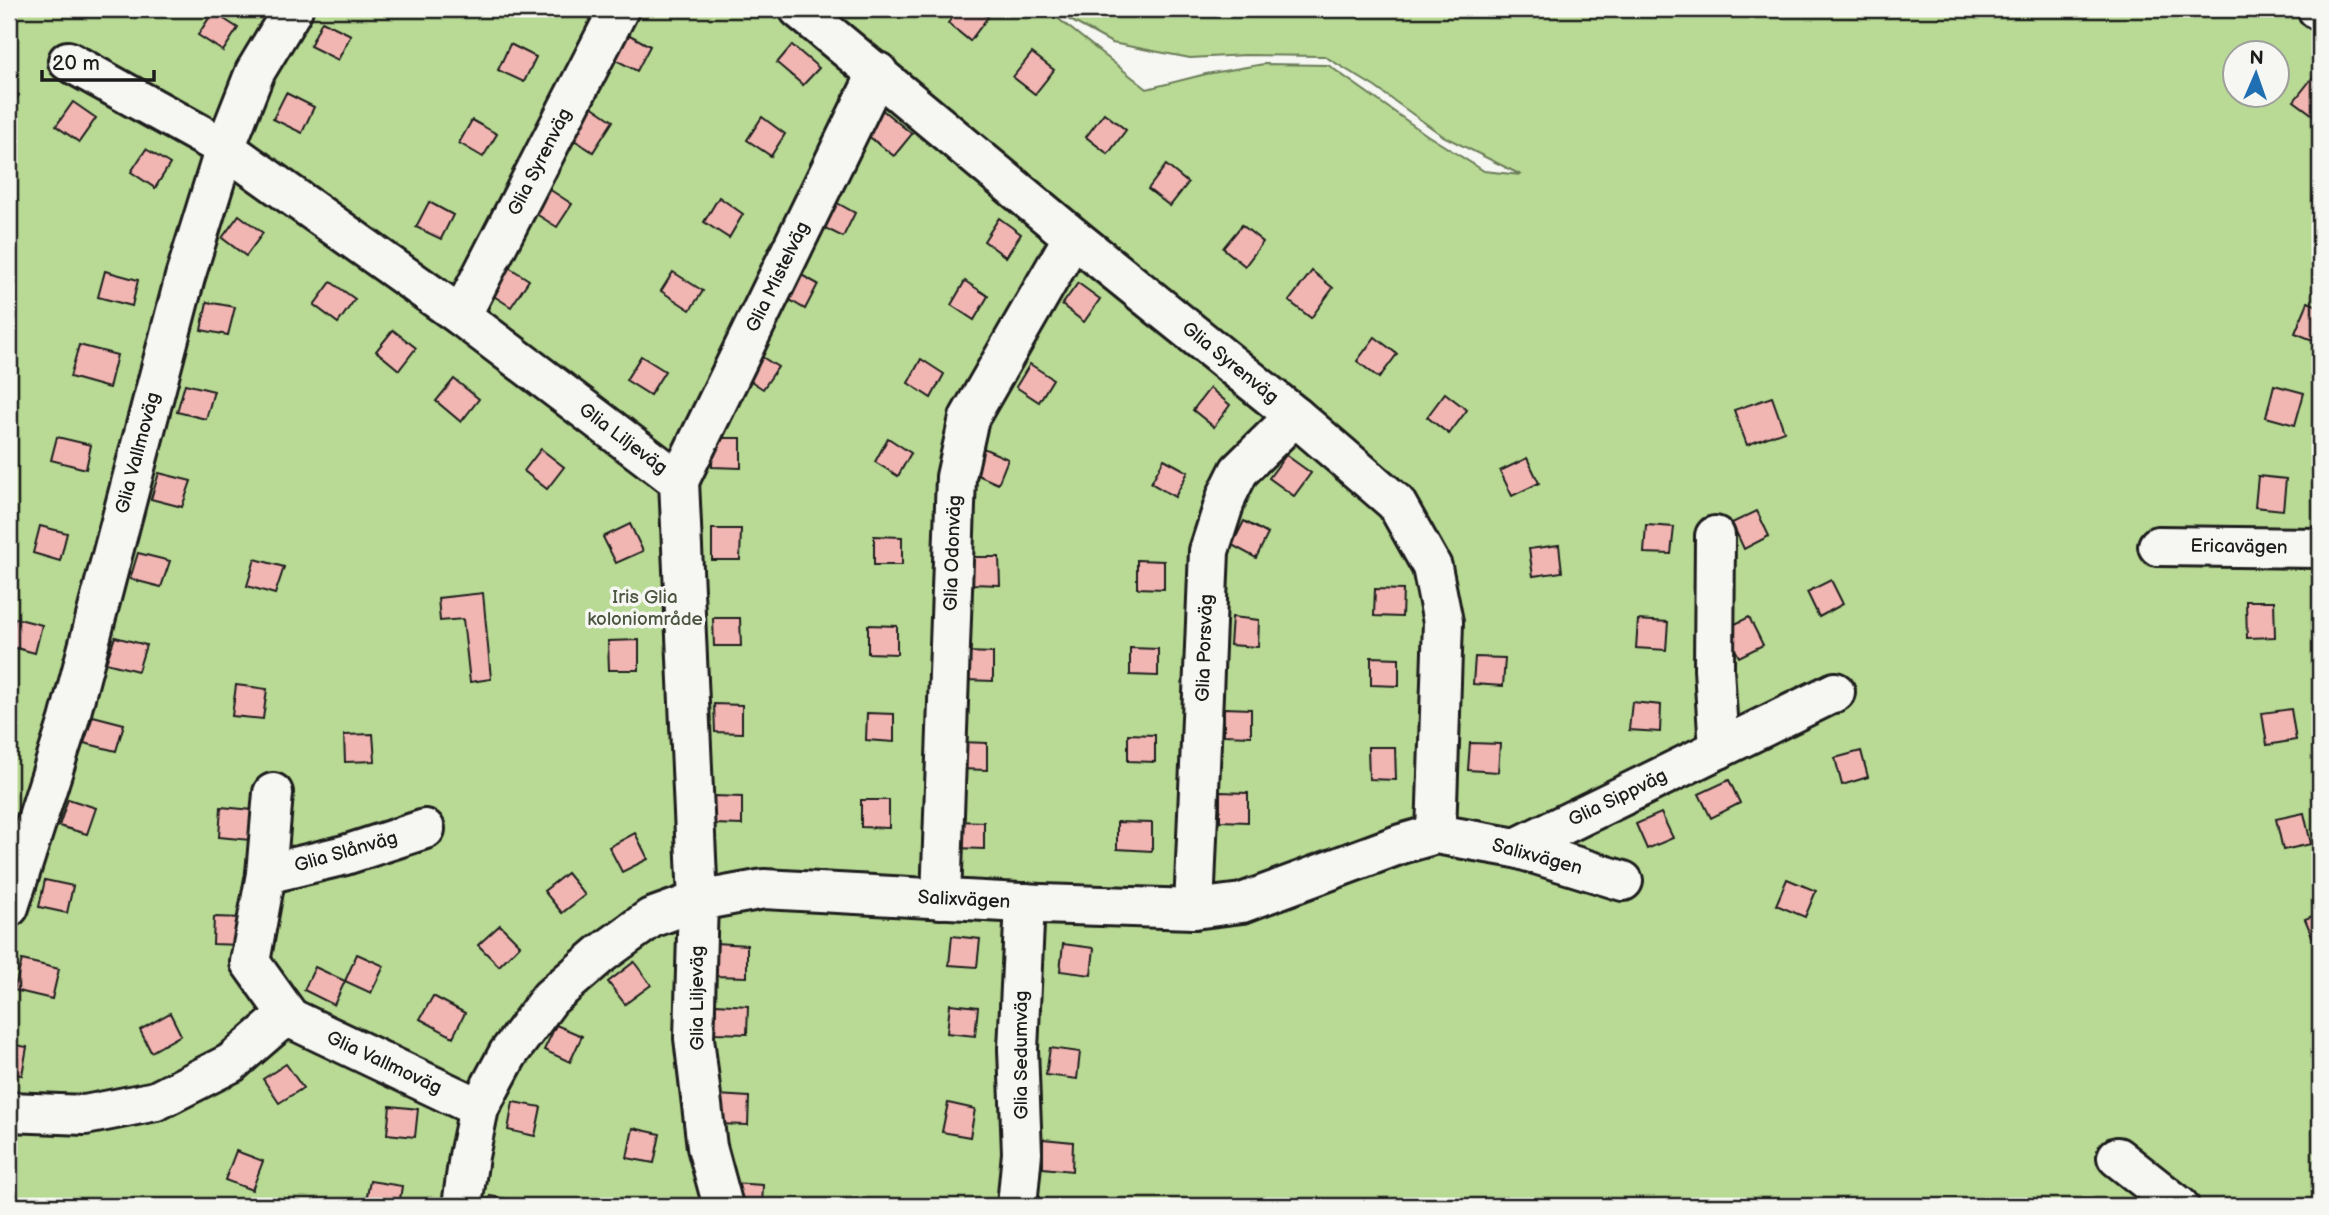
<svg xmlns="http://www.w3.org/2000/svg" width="2329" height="1215" font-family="'Balsamiq Sans',sans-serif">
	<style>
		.green { fill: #b8da94; stroke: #6a7b58; stroke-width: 2; fill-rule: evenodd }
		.building { fill: #f2b6b2; stroke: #1c1c1c; stroke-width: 2 }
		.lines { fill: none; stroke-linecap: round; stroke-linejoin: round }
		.street-casing { stroke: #1c1c1c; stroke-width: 44 }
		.street { stroke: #f6f6f2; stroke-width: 38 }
		.labels { text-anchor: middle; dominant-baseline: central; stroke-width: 7; stroke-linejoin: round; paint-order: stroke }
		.street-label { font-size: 19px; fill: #1c1c1c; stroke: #f6f6f2 }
		.park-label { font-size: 19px; fill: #4b5540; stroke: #f6f6f2 }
	</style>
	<rect width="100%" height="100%" fill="#f6f6f2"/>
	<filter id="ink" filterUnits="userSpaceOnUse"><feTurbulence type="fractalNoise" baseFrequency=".0143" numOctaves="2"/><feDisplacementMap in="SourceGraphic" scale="14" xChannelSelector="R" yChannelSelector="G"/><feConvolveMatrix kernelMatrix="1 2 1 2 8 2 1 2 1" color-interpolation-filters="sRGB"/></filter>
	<g filter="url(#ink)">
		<!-- green -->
		<path class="green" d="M9 9H1046L1147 89 1206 74 1264 64 1328 65 1427 135 1484 171 1521 175 1443 136 1375 87 1324 56 1246 55 1190 58 1112 43 1050 9H2320V1206H9ZM2234 52H2276V94H2234Z"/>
		<!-- building -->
		<g class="building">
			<polygon points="959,9 977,9 988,17 970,41 948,23"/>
			<polygon points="213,12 238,28 223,51 198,35"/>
			<polygon points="322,21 351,35 338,60 310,46"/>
			<polygon points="626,33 650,46 637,71 612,58"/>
			<polygon points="510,44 536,57 524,82 498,70"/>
			<polygon points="792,45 819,68 803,85 777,63"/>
			<polygon points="1032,53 1054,70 1035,94 1013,77"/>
			<polygon points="2313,77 2320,82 2320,120 2294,101"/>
			<polygon points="9,88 19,95 9,110"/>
			<polygon points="286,93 314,107 302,133 273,119"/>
			<polygon points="73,102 96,118 79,142 56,126"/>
			<polygon points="875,104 912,134 894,156 857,127"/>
			<polygon points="591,106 613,121 593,152 571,138"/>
			<polygon points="1104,113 1126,130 1108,154 1086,137"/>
			<polygon points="762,117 785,134 771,156 747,140"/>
			<polygon points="472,120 497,134 483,157 459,143"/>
			<polygon points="146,149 170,164 155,188 131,172"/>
			<polygon points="1166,165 1188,183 1170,206 1148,189"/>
			<polygon points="549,189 572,204 557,227 533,212"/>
			<polygon points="719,197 743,214 729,238 704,222"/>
			<polygon points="830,199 855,213 843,237 817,224"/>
			<polygon points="429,202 453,215 441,239 416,227"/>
			<polygon points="239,215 263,233 246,256 222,238"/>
			<polygon points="999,218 1021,234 1006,257 984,241"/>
			<polygon points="1242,225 1263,242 1245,266 1223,248"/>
			<polygon points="507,266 529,280 511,307 489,293"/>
			<polygon points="792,270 818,284 805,309 780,294"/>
			<polygon points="105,271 138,280 132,306 98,297"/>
			<polygon points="1312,271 1333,288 1311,318 1289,301"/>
			<polygon points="673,272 703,291 690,310 661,291"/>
			<polygon points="965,281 988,296 974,320 951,305"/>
			<polygon points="331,282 355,299 338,323 314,305"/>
			<polygon points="1078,283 1100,299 1084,322 1062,305"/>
			<polygon points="207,302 235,307 228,335 201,330"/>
			<polygon points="2308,302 2320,307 2320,343 2295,333"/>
			<polygon points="393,330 416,348 399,370 376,351"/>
			<polygon points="1375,337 1397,354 1379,378 1357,361"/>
			<polygon points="79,345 117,355 109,388 70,377"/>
			<polygon points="751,350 778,367 763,389 737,372"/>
			<polygon points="641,356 665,371 650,395 626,380"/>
			<polygon points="921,359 944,374 931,398 908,383"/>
			<polygon points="1030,364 1053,379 1039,402 1016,387"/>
			<polygon points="454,379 479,399 461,422 436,401"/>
			<polygon points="185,384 214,391 206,419 177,412"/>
			<polygon points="2274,385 2304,393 2295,425 2266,417"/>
			<polygon points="1210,388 1230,405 1214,427 1193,410"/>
			<polygon points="1445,393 1467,410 1449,434 1427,417"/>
			<polygon points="1772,397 1784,431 1747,445 1734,410"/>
			<polygon points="57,437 91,445 86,469 51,460"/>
			<polygon points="713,438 741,438 741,468 712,467"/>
			<polygon points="888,438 911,453 898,476 875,462"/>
			<polygon points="983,448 1008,459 998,484 973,473"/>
			<polygon points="541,449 564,467 547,489 524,471"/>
			<polygon points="1286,455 1311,473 1294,496 1269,478"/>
			<polygon points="1527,458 1539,483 1512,496 1500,471"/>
			<polygon points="1164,459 1188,472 1175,497 1151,483"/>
			<polygon points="159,473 191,481 182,507 151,499"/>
			<polygon points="2258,476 2286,479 2283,510 2255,507"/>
			<polygon points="1757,511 1769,536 1744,549 1732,523"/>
			<polygon points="1244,521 1268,534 1256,558 1232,545"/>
			<polygon points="630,524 643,551 616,563 603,537"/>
			<polygon points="1646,525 1674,527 1671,554 1644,553"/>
			<polygon points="40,526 67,533 60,561 33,553"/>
			<polygon points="712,529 741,529 740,560 712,560"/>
			<polygon points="874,536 902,537 902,565 874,565"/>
			<polygon points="1559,545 1562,572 1533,576 1529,549"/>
			<polygon points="138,553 170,561 161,587 130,579"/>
			<polygon points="972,557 999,557 1000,585 972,584"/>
			<polygon points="255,559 284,567 275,594 247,586"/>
			<polygon points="1137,560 1164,561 1164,589 1137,588"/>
			<polygon points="1831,580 1843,604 1819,617 1807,592"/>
			<polygon points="1375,589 1403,590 1402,617 1374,616"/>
			<polygon points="483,593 491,679 470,682 463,619 440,621 438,598"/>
			<polygon points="2246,601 2274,601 2275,637 2247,638"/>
			<polygon points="1232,617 1259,620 1258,647 1230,645"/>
			<polygon points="1749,617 1763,645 1739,657 1725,629"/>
			<polygon points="15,618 42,625 35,653 9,646"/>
			<polygon points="713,618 740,618 741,646 714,646"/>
			<polygon points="1638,620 1668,622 1666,650 1636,648"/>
			<polygon points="868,625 897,626 897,654 868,653"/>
			<polygon points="115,637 146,645 138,671 106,663"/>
			<polygon points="639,640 639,670 609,670 608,641"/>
			<polygon points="1130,648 1158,649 1158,676 1130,675"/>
			<polygon points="965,652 993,653 993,681 966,680"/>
			<polygon points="1371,657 1399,658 1399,686 1371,685"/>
			<polygon points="1475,657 1505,658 1503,686 1473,684"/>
			<polygon points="236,685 267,689 263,719 232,716"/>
			<polygon points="1632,702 1661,705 1660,732 1629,730"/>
			<polygon points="714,704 742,705 742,733 715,732"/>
			<polygon points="1224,708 1251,709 1251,736 1224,735"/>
			<polygon points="2291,709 2296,740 2267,745 2262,713"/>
			<polygon points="867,713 894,714 894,742 866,740"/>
			<polygon points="9,714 15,715 9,741"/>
			<polygon points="93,716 124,724 116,751 84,743"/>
			<polygon points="373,734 375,761 345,762 344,735"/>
			<polygon points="1128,734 1155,735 1155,762 1128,761"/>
			<polygon points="960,742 987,743 987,770 960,769"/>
			<polygon points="1470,743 1500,744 1498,772 1468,770"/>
			<polygon points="1368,747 1395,747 1396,780 1369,779"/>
			<polygon points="1861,751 1868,777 1842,785 1835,758"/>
			<polygon points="1729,780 1740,803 1711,818 1699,794"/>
			<polygon points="1220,792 1248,793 1248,822 1220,821"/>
			<polygon points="714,796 742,797 742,825 714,824"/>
			<polygon points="68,799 96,808 87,834 59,826"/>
			<polygon points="861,800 889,800 889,828 861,827"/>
			<polygon points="221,807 253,810 250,840 219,837"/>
			<polygon points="1661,813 1673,838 1647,849 1636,824"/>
			<polygon points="2304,813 2311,844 2283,850 2276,819"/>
			<polygon points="956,821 984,822 984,849 956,848"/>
			<polygon points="1117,822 1152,823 1152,851 1117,849"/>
			<polygon points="635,833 648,859 622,872 609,847"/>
			<polygon points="567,873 585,895 562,913 544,891"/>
			<polygon points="1787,879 1816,891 1805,917 1776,905"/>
			<polygon points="45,880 73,886 67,913 39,907"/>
			<polygon points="2320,913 2320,947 2317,948 2305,919"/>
			<polygon points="214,917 243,918 241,945 213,944"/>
			<polygon points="500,925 520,945 499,966 478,945"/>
			<polygon points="952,936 980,939 977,967 949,965"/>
			<polygon points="715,943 747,945 747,977 715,976"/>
			<polygon points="1063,944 1094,948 1091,975 1060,971"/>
			<polygon points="357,954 384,966 371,993 345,981"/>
			<polygon points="22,960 59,969 52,999 14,990"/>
			<polygon points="634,962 651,985 625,1004 608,982"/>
			<polygon points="315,967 345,981 334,1005 304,990"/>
			<polygon points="433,996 465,1013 453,1037 420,1019"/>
			<polygon points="716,1004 748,1006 747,1034 715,1033"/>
			<polygon points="950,1004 978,1007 975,1036 947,1033"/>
			<polygon points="170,1013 181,1035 151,1052 140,1030"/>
			<polygon points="556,1025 582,1036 570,1062 544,1050"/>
			<polygon points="9,1044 27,1047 22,1075 9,1073"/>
			<polygon points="1050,1048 1080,1052 1077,1079 1046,1075"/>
			<polygon points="286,1064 303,1088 279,1103 263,1079"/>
			<polygon points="717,1095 749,1097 748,1125 715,1124"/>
			<polygon points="513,1102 541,1107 535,1136 508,1130"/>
			<polygon points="948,1103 975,1109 970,1137 942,1132"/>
			<polygon points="390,1106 418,1109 415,1137 387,1134"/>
			<polygon points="633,1128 660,1134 654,1163 627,1158"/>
			<polygon points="1043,1139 1073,1142 1072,1171 1043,1168"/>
			<polygon points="236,1151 263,1161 252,1190 225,1180"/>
			<polygon points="370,1181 402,1186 399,1206 365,1206"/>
			<polygon points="731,1183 763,1185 762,1206 730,1206"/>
			<polygon points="490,1196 518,1201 517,1206 488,1206"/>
		</g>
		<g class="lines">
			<defs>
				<g id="street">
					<polyline points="799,9 1073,237 1295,416 1396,503 1432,567 1443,622 1436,834"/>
					<polyline points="2317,9 2320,11"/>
					<polyline points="68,61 225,148 461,316 679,481 698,901 694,1038 707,1147 723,1206"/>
					<polyline points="461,316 619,9"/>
					<polyline points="679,481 878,72"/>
					<polyline points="1715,536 1714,669 1719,749"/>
					<polyline points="2158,546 2320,548"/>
					<polyline points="273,793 266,874 250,962 290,1018"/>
					<polyline points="1516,848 1835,692"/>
					<polyline points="266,874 345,855 425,829"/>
					<polyline points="941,899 956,477 969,418 1073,237"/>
					<polyline points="9,907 69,720 185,277 225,148 255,72 293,9"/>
					<polyline points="1194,909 1209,551 1227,495 1239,471 1295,416"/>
					<polyline points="9,1112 85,1115 156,1101 231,1063 276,1024 290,1018 479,1108"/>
					<polyline points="2117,1157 2179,1206"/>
					<polyline points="462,1206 469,1156 479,1108 508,1054 550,998 601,954 651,918 698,901 764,889 1041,904 1194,909 1242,903 1401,844 1436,834 1516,848 1623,881"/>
					<polyline points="1017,1206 1022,1153 1018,1049 1025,903"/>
				</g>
			</defs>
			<!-- street casing -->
			<use href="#street" class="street-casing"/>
			<!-- street -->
			<use href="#street" class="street"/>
		</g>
	</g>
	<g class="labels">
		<!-- street labels -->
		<g class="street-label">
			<text transform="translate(540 162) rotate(-63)">Glia Syrenväg</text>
			<text transform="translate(778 277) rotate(-64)">Glia Mistelväg</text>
			<text transform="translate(1230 363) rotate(39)">Glia Syrenväg</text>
			<text transform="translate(623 439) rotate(37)">Glia Liljeväg</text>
			<text transform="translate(138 453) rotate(-75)">Glia Vallmoväg</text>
			<text transform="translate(2239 547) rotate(1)">Ericavägen</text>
			<text transform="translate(953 553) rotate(-88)">Glia Odonväg</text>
			<text transform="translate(1205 648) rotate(-88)">Glia Porsväg</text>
			<text transform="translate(1618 798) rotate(-26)">Glia Sippväg</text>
			<text transform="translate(346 852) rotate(-16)">Glia Slånväg</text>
			<text transform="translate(1537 857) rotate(15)">Salixvägen</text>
			<text transform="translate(964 900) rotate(3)">Salixvägen</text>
			<text transform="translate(697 998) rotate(-90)">Glia Liljeväg</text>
			<text transform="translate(1021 1055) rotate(-90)">Glia Sedumväg</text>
			<text transform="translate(384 1063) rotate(25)">Glia Vallmoväg</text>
		</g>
		<!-- park labels -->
		<g class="park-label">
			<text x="645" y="597">Iris Glia<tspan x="645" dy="22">koloniområde</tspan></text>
		</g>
	</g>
	<!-- margin -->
	<rect width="2329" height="1215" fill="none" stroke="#f6f6f2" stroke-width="35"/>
	<rect x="18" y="18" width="2294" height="1180" fill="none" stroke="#1c1c1c" stroke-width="2.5" filter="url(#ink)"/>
	<!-- north arrow -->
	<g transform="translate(2256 74) rotate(2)"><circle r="33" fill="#f6f6f2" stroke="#9f9f9c" stroke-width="2"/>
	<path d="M0-5L12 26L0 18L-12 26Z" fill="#1f6fb2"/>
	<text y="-10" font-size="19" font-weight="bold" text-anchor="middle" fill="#1c1c1c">N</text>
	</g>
	<!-- scale -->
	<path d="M42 70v10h112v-10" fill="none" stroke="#1c1c1c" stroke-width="3.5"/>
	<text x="52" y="70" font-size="21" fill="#1c1c1c" stroke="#f6f6f2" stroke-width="5" paint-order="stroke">20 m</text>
</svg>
